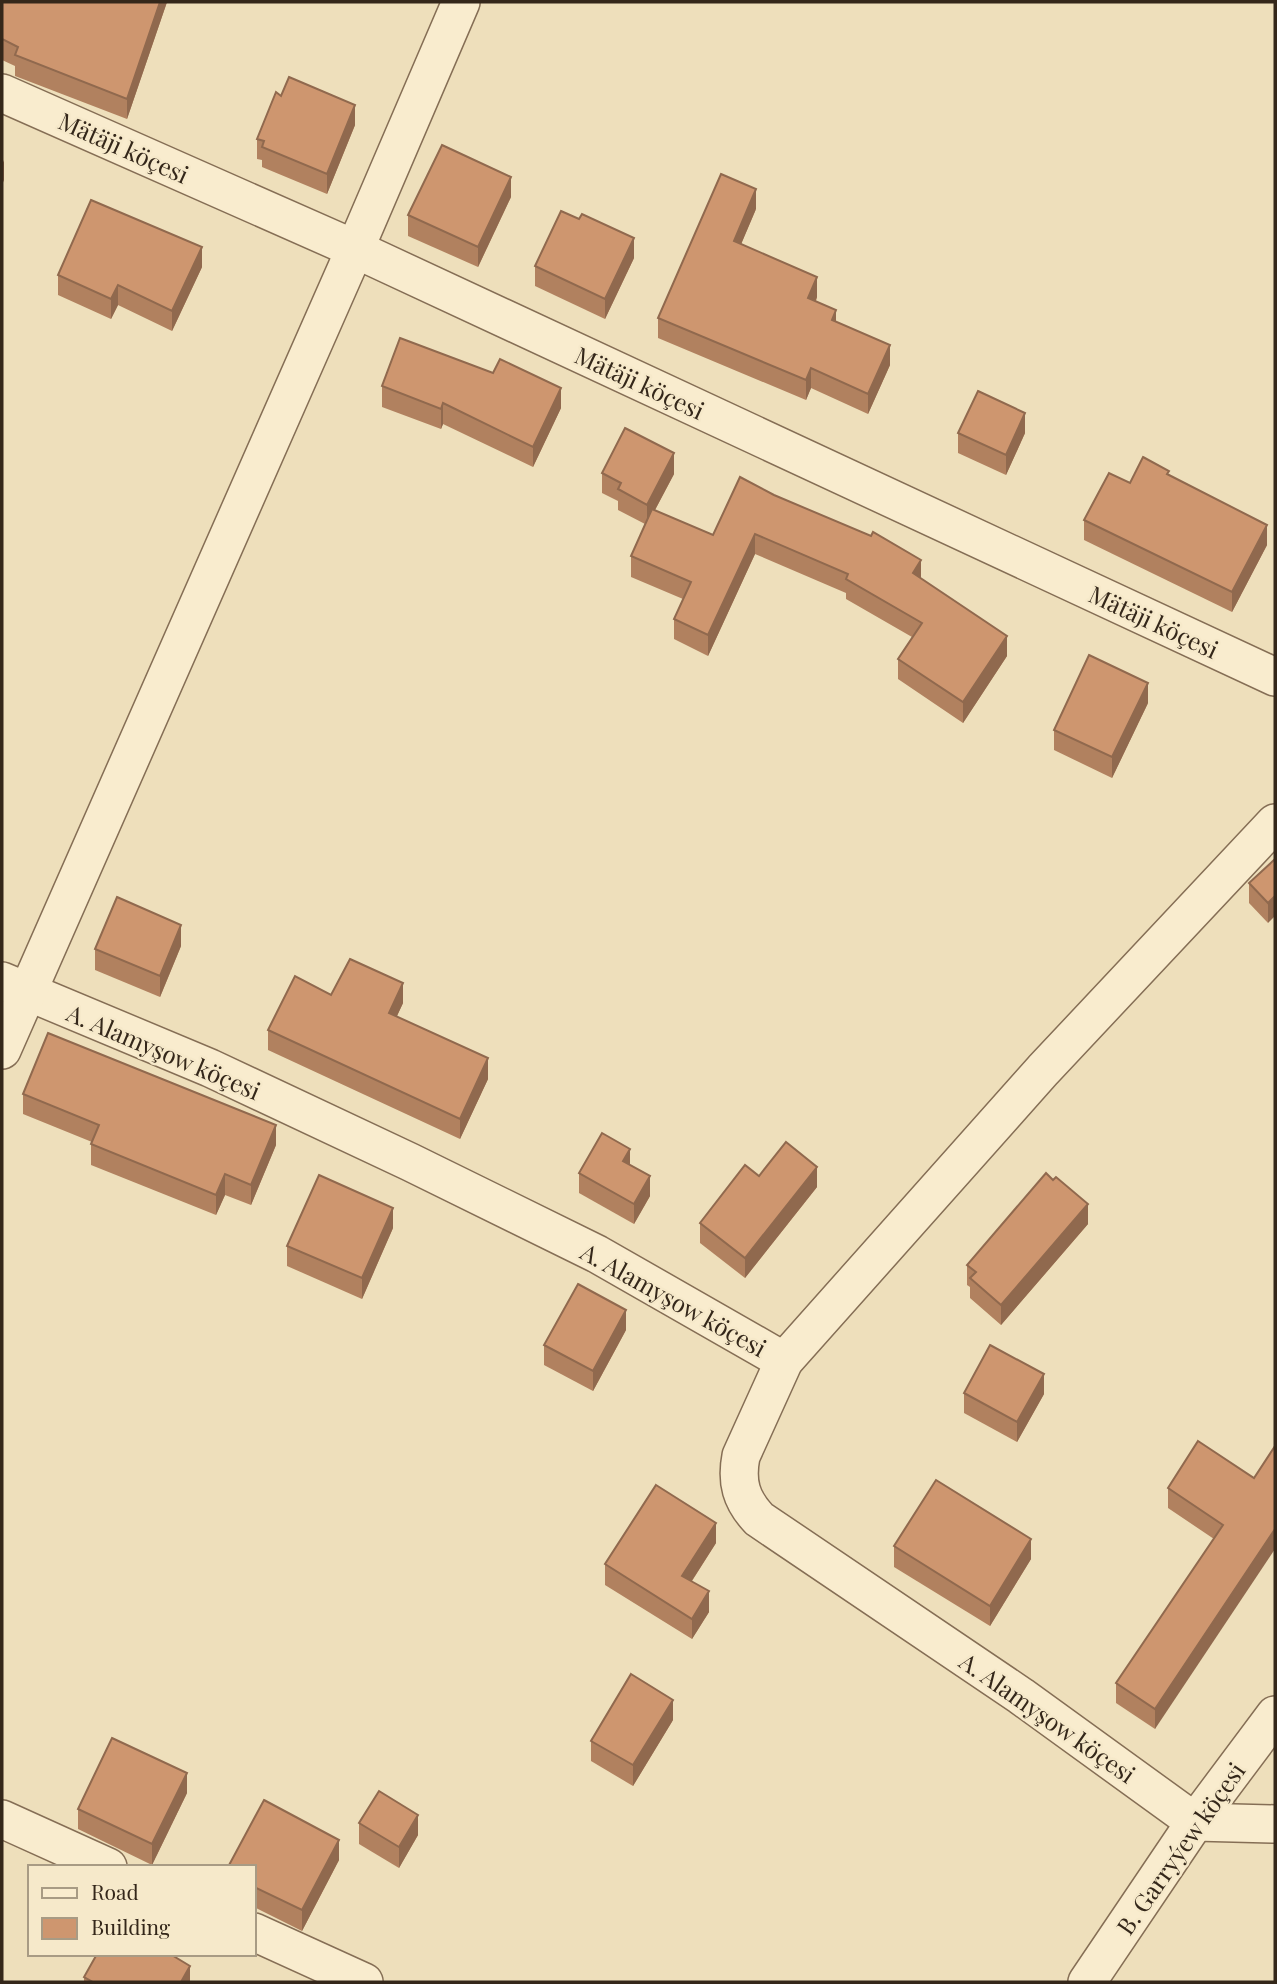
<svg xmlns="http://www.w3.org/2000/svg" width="1277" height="1984" font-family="'Playfair Display',serif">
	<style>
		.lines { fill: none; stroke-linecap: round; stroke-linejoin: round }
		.minor-casing { stroke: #856e55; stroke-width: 40 }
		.minor { stroke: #f9ecce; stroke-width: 37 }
		.wall { fill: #b1815f }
		.shaded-wall { fill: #90694e }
		.building { fill: #ce966f; stroke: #90694e; stroke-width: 2 }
		.labels { text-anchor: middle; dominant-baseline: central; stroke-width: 5; stroke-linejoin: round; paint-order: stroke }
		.street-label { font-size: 24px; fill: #34271a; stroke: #f6e9ca }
	</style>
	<rect width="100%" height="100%" fill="#eedfbb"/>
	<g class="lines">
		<defs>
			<g id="minor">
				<polyline points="2,93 355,249 1275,677"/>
				<path d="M1275 823 1043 1070 784 1361 741 1456C736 1482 741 1500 759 1519L1021 1696 1195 1822 1275 1824"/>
				<polyline points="2,981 210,1068 410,1162 597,1254 784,1361"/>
				<polyline points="2,1050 355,249 461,2"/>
				<polyline points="2,1819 108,1867"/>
				<polyline points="254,1932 364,1982"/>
				<polyline points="1087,1982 1195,1822 1275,1715"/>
			</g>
		</defs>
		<!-- minor casing -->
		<use href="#minor" class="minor-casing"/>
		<!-- minor -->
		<use href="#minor" class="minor"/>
	</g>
	<!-- wall -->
	<g class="wall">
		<polygon points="2,2 167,2 127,119 15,76 15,66 2,60"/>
		<polygon points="281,96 355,125 327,194 262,167 262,160 257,159 257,139"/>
		<polygon points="511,197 478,267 408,236 408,215"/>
		<polygon points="756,209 741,244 817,297 816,301 836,322 890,365 868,414 811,388 806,400 658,338 658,318"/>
		<polygon points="634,258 605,319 535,286 535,266"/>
		<polygon points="202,267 172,331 118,305 111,319 58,295 58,275"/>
		<polygon points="493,373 561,408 533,467 443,424 441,429 382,407 382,386"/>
		<polygon points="958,433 1025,433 1006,475 958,453"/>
		<polygon points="602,473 674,474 655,510 713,535 740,477 921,578 1007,656 963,723 898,679 898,659 912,637 846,599 846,593 755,554 708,656 674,639 674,619 683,599 631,577 631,556 645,524 618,510 618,501 602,493"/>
		<polygon points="1169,475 1267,545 1232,612 1084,540 1084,520 1130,483"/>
		<polygon points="1148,703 1112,778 1054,750 1054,730"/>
		<polygon points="1275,859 1268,923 1249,903 1249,883"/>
		<polygon points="181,946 160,997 95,970 95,949"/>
		<polygon points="331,995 403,1003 397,1016 488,1079 460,1139 268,1050 268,1030"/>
		<polygon points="23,1094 276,1145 251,1205 225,1195 216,1215 91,1165 91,1144 92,1142 23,1114"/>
		<polygon points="630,1165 650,1196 634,1224 579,1193 579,1173"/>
		<polygon points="759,1176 817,1187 745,1278 700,1243 700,1223"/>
		<polygon points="1053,1180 1088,1224 1001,1325 970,1298 970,1287 967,1285 967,1265"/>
		<polygon points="393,1228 362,1299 287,1266 287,1246"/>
		<polygon points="626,1330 593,1391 544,1365 544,1345"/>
		<polygon points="964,1393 1044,1394 1017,1442 964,1413"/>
		<polygon points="1254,1478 1155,1729 1116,1703 1116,1683 1214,1539 1168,1508 1168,1488"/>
		<polygon points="716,1543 692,1581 709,1612 692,1639 605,1585 605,1564"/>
		<polygon points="894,1546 1031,1559 990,1626 894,1567"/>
		<polygon points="673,1720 633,1786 591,1761 591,1741"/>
		<polygon points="187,1793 152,1865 78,1829 78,1809"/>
		<polygon points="359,1823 418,1835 399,1868 359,1844"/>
		<polygon points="339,1860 302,1931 254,1907 254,1867"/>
		<polygon points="84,1977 190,1982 84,1982"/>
	</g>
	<!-- shaded-wall -->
	<g class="shaded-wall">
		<polygon points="160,2 167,2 127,119 127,99"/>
		<polygon points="355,105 355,125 327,194 327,174"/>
		<polygon points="4,160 4,180 2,185 2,165"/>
		<polygon points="511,177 511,197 478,267 478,247"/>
		<polygon points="756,189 756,209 734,261 734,241"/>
		<polygon points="634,238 634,258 605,319 605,299"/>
		<polygon points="202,247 202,267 172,331 172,311"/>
		<polygon points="817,277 817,297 808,318 808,298"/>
		<polygon points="118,285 118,305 111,319 111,299"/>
		<polygon points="836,310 836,330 832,320"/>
		<polygon points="890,345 890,365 868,414 868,394"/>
		<polygon points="811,368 811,388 806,400 806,380"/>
		<polygon points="561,388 561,408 533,467 533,447"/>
		<polygon points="443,403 443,424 441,429 441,409"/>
		<polygon points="1025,413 1025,433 1006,475 1006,455"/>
		<polygon points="674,453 674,474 647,525 647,505"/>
		<polygon points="1267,525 1267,545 1232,612 1232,592"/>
		<polygon points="755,534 755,554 708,656 708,635"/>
		<polygon points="921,560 921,580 913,573"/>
		<polygon points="1007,636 1007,656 963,723 963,702"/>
		<polygon points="1148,683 1148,703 1112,778 1112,757"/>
		<polygon points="1275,896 1275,916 1268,923 1268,903"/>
		<polygon points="181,925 181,946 160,997 160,976"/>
		<polygon points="403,983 403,1003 389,1033 389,1013"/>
		<polygon points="488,1058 488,1079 460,1139 460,1119"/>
		<polygon points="276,1125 276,1145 251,1205 251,1185"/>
		<polygon points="630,1149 630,1169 623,1161"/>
		<polygon points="817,1167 817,1187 745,1278 745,1258"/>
		<polygon points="225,1174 225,1195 216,1215 216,1195"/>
		<polygon points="650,1176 650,1196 634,1224 634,1204"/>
		<polygon points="1088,1204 1088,1224 1001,1325 1001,1305"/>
		<polygon points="393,1208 393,1228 362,1299 362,1278"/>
		<polygon points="626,1310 626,1330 593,1391 593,1371"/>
		<polygon points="1044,1374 1044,1394 1017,1442 1017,1422"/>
		<polygon points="716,1523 716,1543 682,1596 682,1576"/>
		<polygon points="1275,1529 1275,1549 1155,1729 1155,1709"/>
		<polygon points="1031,1539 1031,1559 990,1626 990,1606"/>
		<polygon points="709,1591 709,1612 692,1639 692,1619"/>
		<polygon points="673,1700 673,1720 633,1786 633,1765"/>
		<polygon points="187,1773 187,1793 152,1865 152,1844"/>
		<polygon points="418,1815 418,1835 399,1868 399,1847"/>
		<polygon points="339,1840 339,1860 302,1931 302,1910"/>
		<polygon points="190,1966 190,1982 181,1982"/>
	</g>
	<!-- building -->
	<g class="building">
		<polygon points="2,2 160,2 127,99 15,55 18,47 2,39"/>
		<polygon points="289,77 355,105 327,174 262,147 264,141 257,139 276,92 281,96"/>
		<polygon points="442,145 511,177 478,247 408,215"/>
		<polygon points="721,174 756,189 734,241 817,277 808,298 836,310 832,320 890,345 868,394 811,368 806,380 658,318"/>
		<polygon points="91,200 202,247 172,311 118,285 111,299 58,275"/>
		<polygon points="561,211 579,219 582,214 634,238 605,299 535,266"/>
		<polygon points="400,338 493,373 500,359 561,388 533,447 443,403 441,409 382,386"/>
		<polygon points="978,391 1025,413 1006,455 958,433"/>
		<polygon points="625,428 674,453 647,505 618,489 621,483 602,473"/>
		<polygon points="1143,457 1169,471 1167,474 1267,525 1232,592 1084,520 1109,473 1130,483"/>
		<polygon points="740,477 774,495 871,536 873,532 921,560 913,573 1007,636 963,702 898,659 922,623 846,579 848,574 755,534 708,635 674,619 691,582 631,556 652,509 713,535"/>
		<polygon points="1089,655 1148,683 1112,757 1054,730"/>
		<polygon points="1275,859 1275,896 1268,903 1249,883"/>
		<polygon points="117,897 181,925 160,976 95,949"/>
		<polygon points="350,959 403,983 389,1013 488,1058 460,1119 268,1030 295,976 331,995"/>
		<polygon points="48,1033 276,1125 251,1185 225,1174 216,1195 91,1144 99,1125 23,1094"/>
		<polygon points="602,1133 630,1149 623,1161 650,1176 634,1204 579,1173"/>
		<polygon points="786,1142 817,1167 745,1258 700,1223 745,1165 759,1176"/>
		<polygon points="1046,1173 1053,1180 1056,1177 1088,1204 1001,1305 970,1278 976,1272 967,1265"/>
		<polygon points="319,1175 393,1208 362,1278 287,1246"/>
		<polygon points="578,1284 626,1310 593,1371 544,1345"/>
		<polygon points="990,1345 1044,1374 1017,1422 964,1393"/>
		<polygon points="1198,1441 1254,1478 1275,1446 1275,1529 1155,1709 1116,1683 1223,1525 1168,1488"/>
		<polygon points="936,1480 1031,1539 990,1606 894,1546"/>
		<polygon points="656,1485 716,1523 682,1576 709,1591 692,1619 605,1564"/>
		<polygon points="631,1674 673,1700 633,1765 591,1741"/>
		<polygon points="112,1738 187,1773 152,1844 78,1809"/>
		<polygon points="379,1791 418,1815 399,1847 359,1823"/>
		<polygon points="264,1800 339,1840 302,1910 254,1887 254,1867 228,1867"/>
		<polygon points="97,1954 170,1954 190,1966 181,1982 93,1982 84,1977"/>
	</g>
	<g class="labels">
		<!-- street labels -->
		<g class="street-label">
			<text transform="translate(124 147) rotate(24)">Mätäji köçesi</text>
			<text transform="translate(640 382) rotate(25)">Mätäji köçesi</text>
			<text transform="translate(1154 621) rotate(25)">Mätäji köçesi</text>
			<text transform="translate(164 1051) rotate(23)">A. Alamyşow köçesi</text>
			<text transform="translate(674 1299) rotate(29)">A. Alamyşow köçesi</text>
			<text transform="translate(1048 1717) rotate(35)">A. Alamyşow köçesi</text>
			<text transform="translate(1180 1848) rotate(-55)">B. Garryýew köçesi</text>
		</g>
	</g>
	<!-- border -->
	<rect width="1277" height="1984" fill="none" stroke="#34271a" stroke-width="7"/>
	<!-- legend -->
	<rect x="28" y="1865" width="228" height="91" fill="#f6e9ca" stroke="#a89b84" stroke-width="2"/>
	<rect x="42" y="1888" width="35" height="10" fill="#f9ecce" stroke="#a89b84" stroke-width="2"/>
	<text x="91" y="1900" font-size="21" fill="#34271a">Road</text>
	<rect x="42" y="1918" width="35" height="21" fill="#ce966f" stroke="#a89b84" stroke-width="2"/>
	<text x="91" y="1935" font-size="21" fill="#34271a">Building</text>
</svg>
